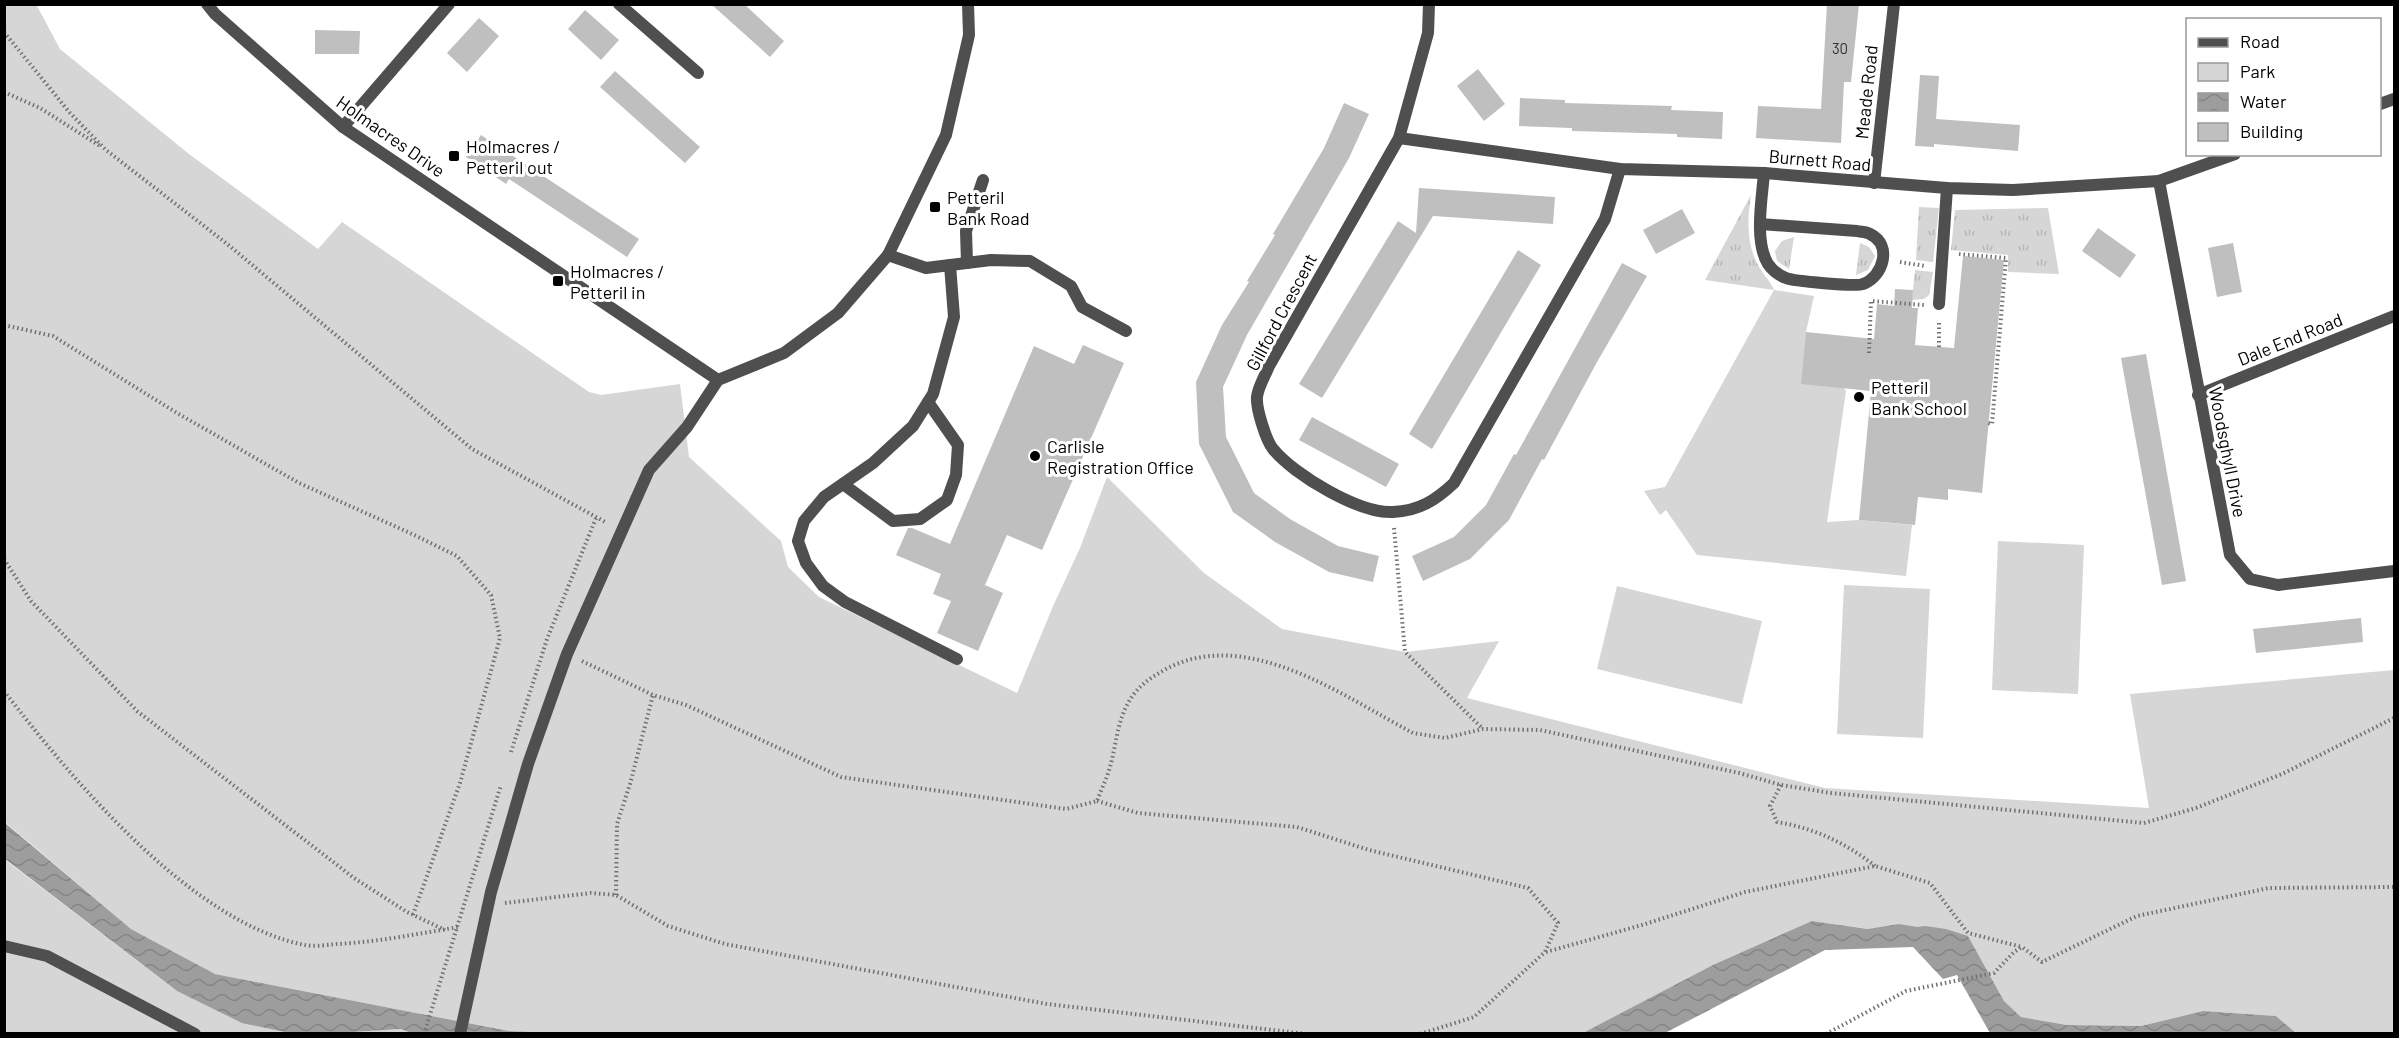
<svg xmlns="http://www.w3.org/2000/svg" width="2399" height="1038" font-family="Barlow,sans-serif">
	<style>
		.grass { fill: url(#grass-tufts) }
		.park { fill: #d6d6d6 }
		.water { fill: url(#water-waves) }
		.building { fill: #bfbfbf }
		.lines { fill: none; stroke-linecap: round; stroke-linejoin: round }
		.path { stroke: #717171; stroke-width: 4; stroke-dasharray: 1.5 3; stroke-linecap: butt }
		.service { stroke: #4f4f4f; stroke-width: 12 }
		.minor { stroke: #4f4f4f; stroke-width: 12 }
		.poi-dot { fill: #000; stroke: #fff; stroke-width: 2 }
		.labels { text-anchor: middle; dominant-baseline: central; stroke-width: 6; stroke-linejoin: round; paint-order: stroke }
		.number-label { font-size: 15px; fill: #303030 }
		.street-label { font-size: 18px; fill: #000; stroke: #fff }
		.poi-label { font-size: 18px; fill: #000; stroke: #fff; text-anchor: start }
	</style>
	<defs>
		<pattern id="grass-tufts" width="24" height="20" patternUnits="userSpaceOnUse" patternTransform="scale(1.5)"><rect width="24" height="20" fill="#d6d6d6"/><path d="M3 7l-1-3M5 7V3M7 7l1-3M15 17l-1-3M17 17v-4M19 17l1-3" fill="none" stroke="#b6b6b6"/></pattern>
		<pattern id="water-waves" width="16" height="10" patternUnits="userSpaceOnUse" patternTransform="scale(1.5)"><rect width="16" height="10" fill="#9d9d9d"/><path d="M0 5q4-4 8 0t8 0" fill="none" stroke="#858585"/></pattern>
	</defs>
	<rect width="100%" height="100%" fill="#fff"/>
	<!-- grass -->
	<g class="grass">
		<path d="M1751 195C1747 221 1746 247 1761 270 1765 277 1771 282 1774 290L1705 280Z"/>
		<polygon points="1919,207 1939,208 1933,262 1916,260"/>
		<polygon points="2048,208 2059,274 2008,272 2008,255 1951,250 1955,210"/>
		<polygon points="1794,237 1789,269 1777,261 1775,251 1782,241"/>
		<polygon points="1860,243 1869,247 1875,256 1868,270 1856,275"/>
		<polygon points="1915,270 1933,272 1929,295 1924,299 1912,300"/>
	</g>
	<!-- park -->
	<g class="park">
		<polygon points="36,4 60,49 189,154 318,249 342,222 589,392 601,395 680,384 689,457 781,541 788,567 819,597 1017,693 1054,604 1080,548 1107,477 1204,573 1282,629 1405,652 1499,641 1467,698 1825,788 2149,808 2130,694 2394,670 2394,1033 2296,1033 2276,1016 2203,1011 2141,1026 2067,1025 2021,1017 2004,1001 1968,936 1869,929 1812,921 1583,1033 551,1034 509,1031 215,974 131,929 5,822 4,5"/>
		<polygon points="1774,290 1814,296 1806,332 1846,391 1827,522 1859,520 1912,525 1906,576 1697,555 1666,510 1660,515 1644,491 1665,487"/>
		<polygon points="1998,541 2084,545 2078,694 1992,690"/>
		<polygon points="1844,585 1930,589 1923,738 1837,734"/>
		<polygon points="1617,586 1762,621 1742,704 1597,669"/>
		<polygon points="4,859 177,991 337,1033 401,1029 414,1033 5,1033"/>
	</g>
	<!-- water -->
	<g class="water">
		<polygon points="4,822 131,929 215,974 509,1031 551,1033 414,1034 401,1029 337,1033 290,1033 242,1023 177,991 5,859"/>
		<polygon points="1812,921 1868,929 1899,924 1917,927 1925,926 1946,929 1968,936 2004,1001 2021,1017 2067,1025 2141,1026 2203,1011 2276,1016 2296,1033 1990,1033 1957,975 1943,979 1913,947 1825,950 1665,1033 1583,1033 1713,965"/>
	</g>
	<!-- building -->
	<g class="building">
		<polygon points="711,4 744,4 784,41 770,57"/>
		<polygon points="1827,4 1859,4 1851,82 1844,82 1841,143 1756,138 1758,106 1821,109"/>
		<polygon points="585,10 619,40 601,60 568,29"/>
		<polygon points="479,18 499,36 467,72 447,53"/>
		<polygon points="315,30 360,31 359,54 315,54"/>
		<polygon points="1478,69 1505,104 1484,121 1457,86"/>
		<polygon points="615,71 700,147 685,163 600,87"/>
		<polygon points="1920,75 1939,76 1936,119 2020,125 2018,151 1934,144 1934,147 1915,146"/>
		<polygon points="1520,98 1565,100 1565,103 1672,106 1671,110 1723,112 1722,139 1677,137 1677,134 1572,131 1572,128 1519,126"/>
		<polygon points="1344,103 1369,114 1349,158 1247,335 1223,387 1226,437 1254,493 1290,519 1338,546 1379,556 1373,582 1329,572 1275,542 1233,512 1199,444 1196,382 1222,325 1249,282 1247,281 1275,235 1273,234 1324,148"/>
		<polygon points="481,135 639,239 627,257 509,179 506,184 466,157"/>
		<polygon points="1419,188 1555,197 1553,224 1433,216 1322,398 1299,384 1398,221 1416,233"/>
		<polygon points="1682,209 1695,233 1656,254 1643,230"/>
		<polygon points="2098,228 2136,255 2120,278 2082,251"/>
		<polygon points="2233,243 2242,292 2217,297 2208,248"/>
		<polygon points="1518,250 1541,265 1432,449 1409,434"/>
		<polygon points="1963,256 2004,260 1982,493 1948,489 1948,500 1918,497 1915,525 1859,520 1871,391 1801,384 1806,332 1874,339 1877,304 1894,306 1895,289 1913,290 1912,308 1918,308 1915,345 1954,348"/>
		<polygon points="1622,263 1647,276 1597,362 1544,460 1542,459 1509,520 1470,559 1423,581 1412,556 1454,537 1486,505 1514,454 1516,455"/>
		<polygon points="1083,345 1124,363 1042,550 1007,535 985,585 1003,593 978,651 937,633 951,601 933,594 941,574 896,555 908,528 912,528 950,544 1034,346 1074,364"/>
		<polygon points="2146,354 2186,581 2162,585 2121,358"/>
		<polygon points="1312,417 1399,464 1386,487 1299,440"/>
		<polygon points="2361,618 2363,642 2256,653 2253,629"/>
	</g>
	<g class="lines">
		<!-- path -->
		<g class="path">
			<polyline points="4,32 70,113 106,150 226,243 472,449 607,523"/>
			<polyline points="4,92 40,108 100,146"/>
			<polyline points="1959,254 2006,258 1992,424 1988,423"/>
			<polyline points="1900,262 1925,266"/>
			<polyline points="4,325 53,336 177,413 299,483 410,533 457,556 491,595 500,638 460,783 413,915"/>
			<polyline points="1939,347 1939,321"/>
			<polyline points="1869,353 1871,301 1924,305"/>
			<polyline points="1394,528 1405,652 1483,729"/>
			<polyline points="4,559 31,601 137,711 354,878 407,912 445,930"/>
			<path d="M582 661 653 695 686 705 841 777 1066 809 1097 801C1101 790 1107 778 1110 767 1116 746 1117 724 1127 705 1136 687 1150 678 1166 669 1247 626 1343 696 1413 733L1445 738 1483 729 1540 730 1739 773 1781 785 1831 793 2144 823 2196 808 2282 774 2394 718"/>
			<path d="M4 691C72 779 191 923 305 945 314 947 326 945 336 944 377 942 418 934 458 927"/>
			<polyline points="511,752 547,639 596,518"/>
			<path d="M1781 785 1770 806 1777 822C1814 828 1846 843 1875 866"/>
			<polyline points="1097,801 1138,813 1297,827 1369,850 1528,888 1558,923 1545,952 1474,1017 1420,1034"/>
			<polyline points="616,895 617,824 630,784 653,695"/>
			<polyline points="505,903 591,893 616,895 668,926 725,944 1047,1004 1307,1034"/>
			<polyline points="1546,952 1642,925 1745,892 1875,866 1930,883 1968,933 2022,947"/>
			<polyline points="424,1034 501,785"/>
			<polyline points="1826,1034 1906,991 1994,973 2014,952 2022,947 2042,962 2137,916 2269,888 2394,887"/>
		</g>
		<!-- service -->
		<g class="service">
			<path d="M1760 224 1857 231C1861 232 1867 232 1870 234 1893 245 1883 277 1863 284 1856 287 1793 281 1786 278 1778 275 1773 271 1768 264 1754 241 1762 199 1764 173"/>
			<polyline points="888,255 926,268 991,260 1030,261 1071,286 1082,307 1126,331"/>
			<polyline points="967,263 966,231 983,180"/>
			<polyline points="950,265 954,317 933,394 913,426 873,463 824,497 804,521 798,541 806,563 823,586 845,602 957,659"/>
			<polyline points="1939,304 1947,188"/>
			<polyline points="843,484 893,521 920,519 947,500 956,475 958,445 928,402"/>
			<polyline points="4,946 47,956 195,1034"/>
		</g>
		<!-- minor -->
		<g class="minor">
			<polyline points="207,4 215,14 343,127 718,380"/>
			<polyline points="619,4 698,73"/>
			<path d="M1429 4 1428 33 1399 138 1269 366C1265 376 1258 387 1257 397 1256 409 1266 440 1273 449 1294 475 1360 514 1393 512 1419 511 1436 500 1454 483L1605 219 1620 169"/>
			<polyline points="2380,104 2394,99"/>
			<polyline points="343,127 449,4"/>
			<polyline points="1399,138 1620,169 1764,173 1947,188 2013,190 2159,181 2235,154"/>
			<polyline points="2159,181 2230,555 2250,579 2278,585 2394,571"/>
			<polyline points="1874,183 1894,4"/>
			<polyline points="2198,395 2394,316"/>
			<polyline points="460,1034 491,892 528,764 567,654 649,470 687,427 718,380 784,353 838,313 888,255 946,135 969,35 968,4"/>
		</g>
	</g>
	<!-- markers -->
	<g class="poi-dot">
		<rect x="448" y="150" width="12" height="12" rx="3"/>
		<rect x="929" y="201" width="12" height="12" rx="3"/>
		<rect x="552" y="275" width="12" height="12" rx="3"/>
		<circle cx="1859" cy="397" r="6"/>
		<circle cx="1035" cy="456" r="6"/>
	</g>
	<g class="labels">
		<!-- number labels -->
		<g class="number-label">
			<text x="1840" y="48">30</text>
		</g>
		<!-- street labels -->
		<g class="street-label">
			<text transform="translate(1866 92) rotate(-84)">Meade Road</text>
			<text transform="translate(391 136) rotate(35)">Holmacres Drive</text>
			<text transform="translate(1820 160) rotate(5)">Burnett Road</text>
			<text transform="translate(1281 312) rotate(-62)">Gillford Crescent</text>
			<text transform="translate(2290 339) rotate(-22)">Dale End Road</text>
			<text transform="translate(2228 452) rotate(79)">Woodsghyll Drive</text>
		</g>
		<!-- poi labels -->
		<g class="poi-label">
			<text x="466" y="146">Holmacres /<tspan x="466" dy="21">Petteril out</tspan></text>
			<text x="947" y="197">Petteril<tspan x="947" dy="21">Bank Road</tspan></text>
			<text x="570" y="271">Holmacres /<tspan x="570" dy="21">Petteril in</tspan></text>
			<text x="1871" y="387">Petteril<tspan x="1871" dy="21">Bank School</tspan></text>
			<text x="1047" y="446">Carlisle<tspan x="1047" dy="21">Registration Office</tspan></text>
		</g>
	</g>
	<!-- border -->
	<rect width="2399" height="1038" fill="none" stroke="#000000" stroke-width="12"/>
	<!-- legend -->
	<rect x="2186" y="18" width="195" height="138" fill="#ffffff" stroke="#999999" stroke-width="1.5"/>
	<rect x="2198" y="38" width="30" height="9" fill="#4f4f4f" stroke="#999999" stroke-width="1.5"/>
	<text x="2240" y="48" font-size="18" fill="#000000">Road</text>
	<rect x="2198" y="63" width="30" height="18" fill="#d6d6d6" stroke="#999999" stroke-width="1.5"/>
	<text x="2240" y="78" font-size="18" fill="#000000">Park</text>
	<rect x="2198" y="93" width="30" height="18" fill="url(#water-waves)" stroke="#999999" stroke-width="1.5"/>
	<text x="2240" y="108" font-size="18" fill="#000000">Water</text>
	<rect x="2198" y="123" width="30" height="18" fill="#bfbfbf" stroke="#999999" stroke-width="1.5"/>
	<text x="2240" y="138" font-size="18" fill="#000000">Building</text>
</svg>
